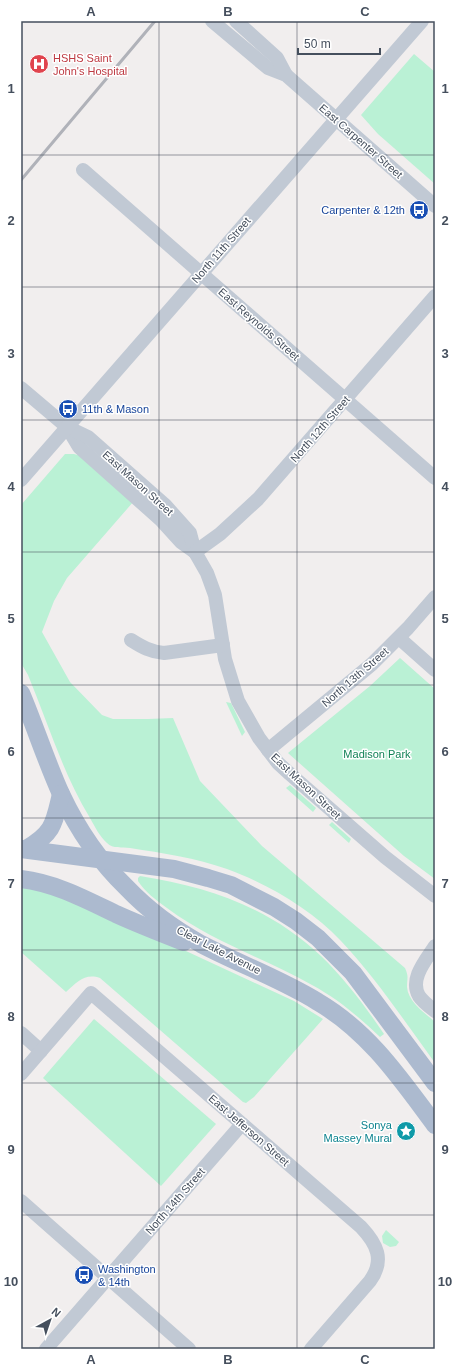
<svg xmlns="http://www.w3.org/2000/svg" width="456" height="1370" font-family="Arial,sans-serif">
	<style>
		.green { fill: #baf1d5 }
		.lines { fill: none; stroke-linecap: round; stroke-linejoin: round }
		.minor { stroke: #c1c9d4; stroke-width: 14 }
		.major { stroke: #acbacf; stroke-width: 18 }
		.rail { stroke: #b0b2b9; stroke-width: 3 }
		.grid { fill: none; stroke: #454f5d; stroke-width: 1; stroke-opacity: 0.55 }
		.labels { text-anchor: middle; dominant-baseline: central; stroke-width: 3; stroke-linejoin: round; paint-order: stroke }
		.health-label { font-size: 11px; fill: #be3a42; stroke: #fff; text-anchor: start }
		.street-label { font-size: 11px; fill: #454f5d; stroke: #fff }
		.transit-label { font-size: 11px; fill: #164399; stroke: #fff; text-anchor: start }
		.park-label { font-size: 11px; fill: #128256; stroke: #fff }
		.culture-label { font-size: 11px; fill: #0d838f; stroke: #fff; text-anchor: end }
		.neatline { fill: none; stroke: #454f5d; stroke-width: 1.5 }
		.grid-label { font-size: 13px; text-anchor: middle; font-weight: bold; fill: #454f5d }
	</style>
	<rect width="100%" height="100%" fill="#f1eeee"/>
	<!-- green -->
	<g class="green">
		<polygon points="414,54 435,72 435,184 378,134 361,115"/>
		<path d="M65 454H74L81 456 134 501 67 578 54 601 42 632 70 682 102 715 113 719H148L173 718 200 781 262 846 405 968C409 977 407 978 407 987 408 1002 425 1013 435 1022V1063C405 1022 376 978 341 941 311 909 268 884 227 869 196 858 162 853 130 848 122 847 113 849 107 843 100 837 95 827 90 818 63 774 48 723 28 675L21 663V505Z"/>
		<polygon points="400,658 435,689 435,879 404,856 288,753 370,686"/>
		<polygon points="226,702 231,703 245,732 242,736"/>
		<polygon points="290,785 316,808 313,812 286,788"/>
		<polygon points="332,822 351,839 349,843 329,825"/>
		<path d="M140 876C209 887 269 907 321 956 345 979 365 1006 384 1034L380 1037C359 1017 338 999 312 985 264 958 211 941 167 908 156 900 145 892 138 881V878Z"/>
		<path d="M21 884 89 906 294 1001 323 1019 254 1097 246 1103 243 1102 100 978C85 973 77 982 66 992L21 952Z"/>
		<polygon points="94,1019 216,1124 161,1186 43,1078"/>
		<polygon points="386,1230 399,1242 396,1246 390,1247 383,1243 382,1236"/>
	</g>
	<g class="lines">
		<!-- minor -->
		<g class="minor">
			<polyline points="212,21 268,68 286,75 435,206"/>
			<polyline points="236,21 277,58 286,75"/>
			<polyline points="83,170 435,478"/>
			<polyline points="21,388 67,427 79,447 161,520 181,542 195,552"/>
			<polyline points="67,427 88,437 165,505 190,533 195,552 207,573 215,595 225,659 238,701 259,738 278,763 290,774 385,857 435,896"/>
			<polyline points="21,480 422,21"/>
			<polyline points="195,552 220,534 258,499 435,296"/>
			<polyline points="399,638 435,670"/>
			<path d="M131 640C142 647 151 652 164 653L223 645"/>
			<polyline points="268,750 372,664 408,628 435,597"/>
			<path d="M435 946C426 960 409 979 419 996 423 1002 430 1007 435 1011"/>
			<polyline points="21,1033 41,1051"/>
			<path d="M21 1074 91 993 361 1227C377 1244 385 1260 370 1281L311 1349"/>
			<polyline points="21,1201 189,1349"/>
			<polyline points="46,1349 242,1124"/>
		</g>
		<!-- major -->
		<g class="major">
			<path d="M21 693C35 726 46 761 61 794 77 828 100 862 127 888 148 910 174 929 201 944 239 964 281 979 318 1002 369 1032 400 1078 435 1125"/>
			<polyline points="21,849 174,869 208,878 231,885 274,907 296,921 318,938 353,973 435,1083"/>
			<path d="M26 849C54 833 54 823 61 794"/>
			<path d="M21 879C55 883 85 899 116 914 138 924 161 933 184 942"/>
		</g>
		<!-- rail -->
		<polyline class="rail" points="21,180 155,21"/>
	</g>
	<!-- grid -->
	<path class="grid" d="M159 21V1349M297 21V1349M21 155H435M21 287H435M21 420H435M21 552H435M21 685H435M21 818H435M21 950H435M21 1083H435M21 1215H435"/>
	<!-- icons -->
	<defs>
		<symbol id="hospital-disc" viewBox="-11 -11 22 22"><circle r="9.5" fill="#e0444e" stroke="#fff"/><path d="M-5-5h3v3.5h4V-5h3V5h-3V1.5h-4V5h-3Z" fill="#fff"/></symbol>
		<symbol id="bus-disc" viewBox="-11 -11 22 22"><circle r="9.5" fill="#1a4fb4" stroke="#fff"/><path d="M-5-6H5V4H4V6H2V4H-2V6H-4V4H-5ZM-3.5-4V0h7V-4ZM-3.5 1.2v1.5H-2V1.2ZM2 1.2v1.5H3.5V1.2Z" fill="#fff"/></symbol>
		<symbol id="sight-disc" viewBox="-11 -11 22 22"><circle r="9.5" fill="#0f9aa8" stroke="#fff"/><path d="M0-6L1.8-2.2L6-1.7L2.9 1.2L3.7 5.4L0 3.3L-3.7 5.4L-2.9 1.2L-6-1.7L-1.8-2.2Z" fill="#fff"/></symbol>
	</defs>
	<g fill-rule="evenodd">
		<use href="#hospital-disc" x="28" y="53" width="22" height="22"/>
		<use href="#bus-disc" x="408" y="199" width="22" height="22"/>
		<use href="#bus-disc" x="57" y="398" width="22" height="22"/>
		<use href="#sight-disc" x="395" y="1120" width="22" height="22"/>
		<use href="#bus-disc" x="73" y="1264" width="22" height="22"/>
	</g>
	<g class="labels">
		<!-- health labels -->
		<g class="health-label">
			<text x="53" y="58">HSHS Saint<tspan x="53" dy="13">John's Hospital</tspan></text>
		</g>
		<!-- street labels -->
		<g class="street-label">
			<text transform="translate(361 141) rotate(41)">East Carpenter Street</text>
			<text transform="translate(221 250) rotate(-49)">North 11th Street</text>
			<text transform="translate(259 324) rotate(41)">East Reynolds Street</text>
			<text transform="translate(320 429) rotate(-49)">North 12th Street</text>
			<text transform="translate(138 483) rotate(42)">East Mason Street</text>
			<text transform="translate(355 677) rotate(-41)">North 13th Street</text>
			<text transform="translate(306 786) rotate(43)">East Mason Street</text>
			<text transform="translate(219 950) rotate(27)">Clear Lake Avenue</text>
			<text transform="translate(249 1130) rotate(41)">East Jefferson Street</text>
			<text transform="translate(175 1201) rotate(-49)">North 14th Street</text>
		</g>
		<!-- transit labels -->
		<g class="transit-label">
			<text x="405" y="210" text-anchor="end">Carpenter &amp; 12th</text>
			<text x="82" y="409">11th &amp; Mason</text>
			<text x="98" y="1269">Washington<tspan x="98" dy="13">&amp; 14th</tspan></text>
		</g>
		<!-- park labels -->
		<g class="park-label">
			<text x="377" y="754">Madison Park</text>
		</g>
		<!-- culture labels -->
		<g class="culture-label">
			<text x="392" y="1125">Sonya<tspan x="392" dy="13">Massey Mural</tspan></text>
		</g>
	</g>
	<!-- border -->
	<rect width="456" height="1370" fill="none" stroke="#ffffff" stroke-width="44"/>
	<!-- north arrow -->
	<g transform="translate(50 1320) rotate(40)" stroke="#ffffff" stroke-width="3" paint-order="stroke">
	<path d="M0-3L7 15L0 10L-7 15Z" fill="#454f5d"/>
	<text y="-6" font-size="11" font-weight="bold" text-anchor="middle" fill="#454f5d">N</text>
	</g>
	<!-- scale -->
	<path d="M298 48v6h82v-6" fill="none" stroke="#454f5d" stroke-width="2"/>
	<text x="304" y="48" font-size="12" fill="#454f5d" stroke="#ffffff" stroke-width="3" paint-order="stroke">50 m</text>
	<rect x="22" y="22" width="412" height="1326" class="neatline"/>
	<g class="grid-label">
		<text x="91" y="16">A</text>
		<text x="228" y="16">B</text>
		<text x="365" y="16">C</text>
		<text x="11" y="93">1</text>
		<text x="445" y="93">1</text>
		<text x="11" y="225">2</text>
		<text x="445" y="225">2</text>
		<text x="11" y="358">3</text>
		<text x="445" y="358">3</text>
		<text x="11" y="491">4</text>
		<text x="445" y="491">4</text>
		<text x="11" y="623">5</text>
		<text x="445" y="623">5</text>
		<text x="11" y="756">6</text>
		<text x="445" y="756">6</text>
		<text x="11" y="888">7</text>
		<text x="445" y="888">7</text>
		<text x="11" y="1021">8</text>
		<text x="445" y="1021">8</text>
		<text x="11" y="1154">9</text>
		<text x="445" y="1154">9</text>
		<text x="11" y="1286">10</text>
		<text x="445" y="1286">10</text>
		<text x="91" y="1364">A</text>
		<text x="228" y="1364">B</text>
		<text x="365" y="1364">C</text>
	</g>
</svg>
